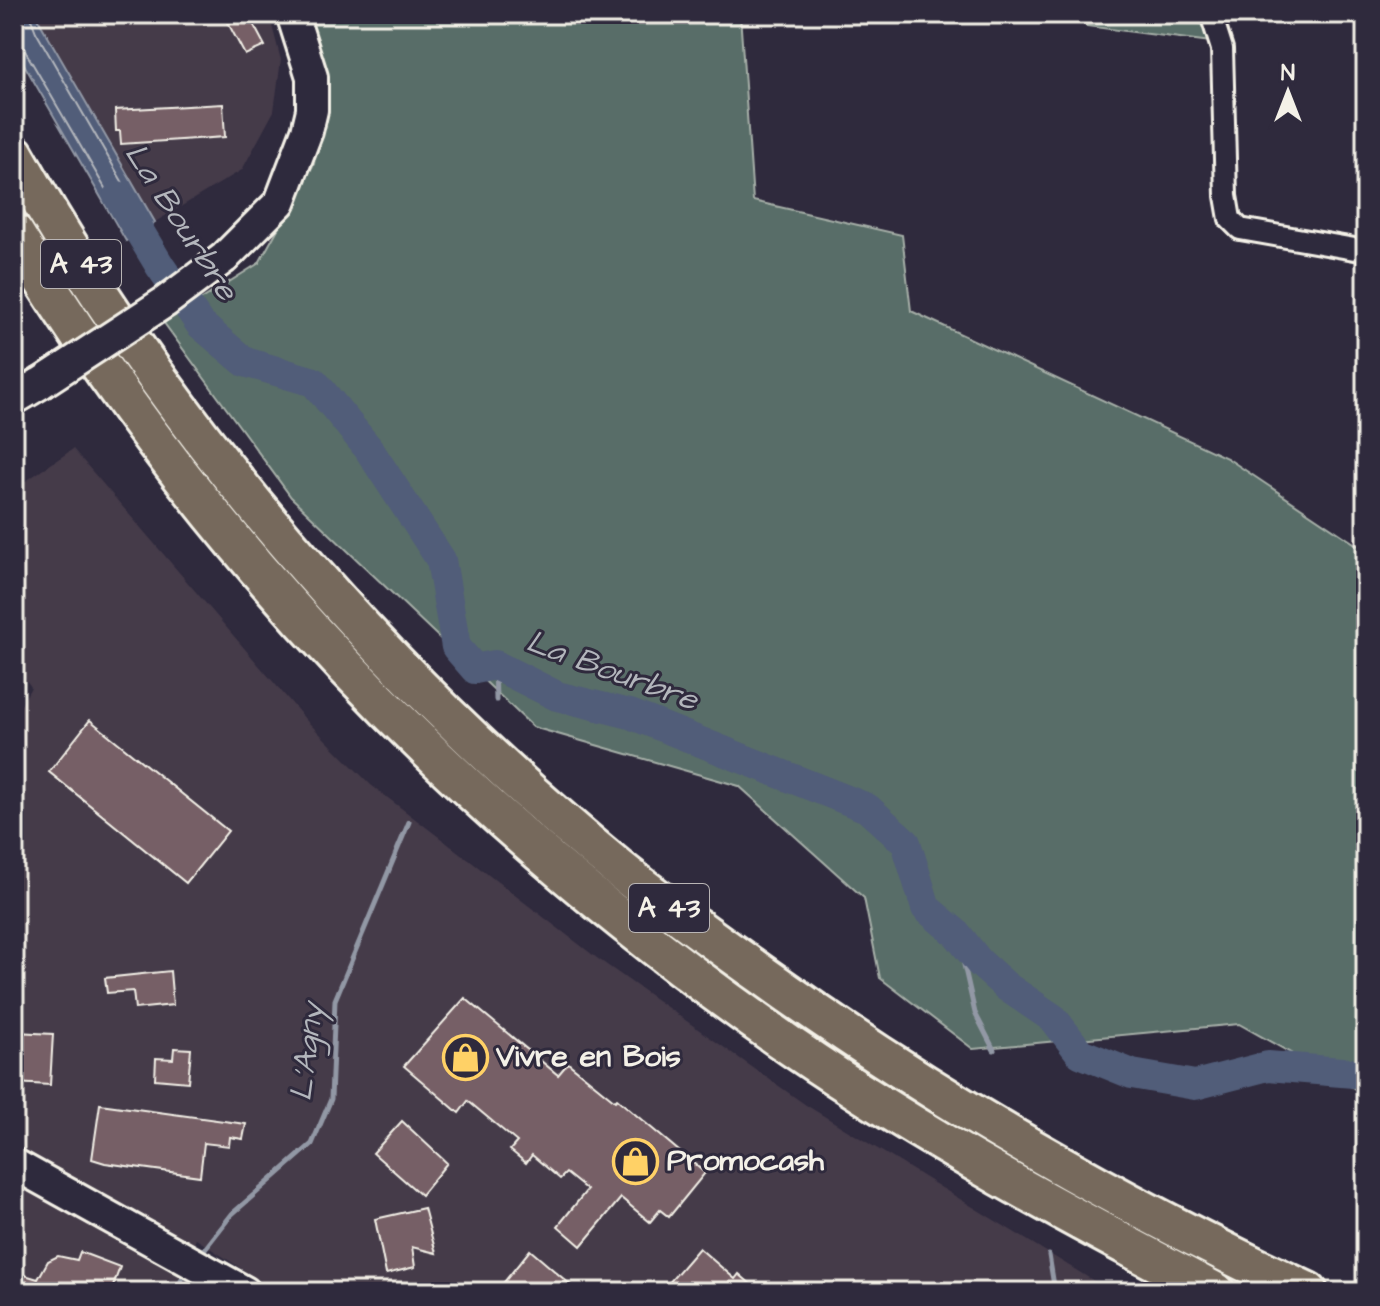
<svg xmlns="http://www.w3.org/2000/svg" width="1380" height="1306" font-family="'Architects Daughter',sans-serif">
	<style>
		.built { fill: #443a49 }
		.green { fill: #586d67; stroke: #a6afa8; stroke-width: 2 }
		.water { fill: #515d79; stroke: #9298a5; stroke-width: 2 }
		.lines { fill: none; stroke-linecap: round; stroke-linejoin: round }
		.shore { stroke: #b3b6bc; stroke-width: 2 }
		.stream { stroke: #9298a5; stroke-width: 5 }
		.river { stroke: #515d79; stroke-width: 30 }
		.building { fill: #765e66; stroke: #f4f1e8; stroke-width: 2 }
		.street-casing { stroke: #f4f1e8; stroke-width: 26 }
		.secondary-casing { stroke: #f4f1e8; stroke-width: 36 }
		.highway-casing { stroke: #f4f1e8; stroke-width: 44 }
		.street { stroke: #2f2a3d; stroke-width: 20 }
		.secondary { stroke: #2f2a3d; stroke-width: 30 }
		.highway { stroke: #76695c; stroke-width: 38 }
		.secondary-bridge-casing { stroke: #f4f1e8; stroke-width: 36; stroke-linecap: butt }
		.secondary-bridge { stroke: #2f2a3d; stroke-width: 30 }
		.labels { text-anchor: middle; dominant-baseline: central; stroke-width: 6; stroke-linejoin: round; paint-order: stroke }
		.shield { fill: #2f2a3d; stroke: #b9b5b5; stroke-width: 2 }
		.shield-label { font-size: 28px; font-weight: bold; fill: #f4f1e8 }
		.poi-label { font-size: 30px; font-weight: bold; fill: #f4f1e8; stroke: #2f2a3d; text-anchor: start }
		.water-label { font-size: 32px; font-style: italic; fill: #b3b6bc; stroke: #2f2a3d }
	</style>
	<rect width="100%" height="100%" fill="#2f2a3d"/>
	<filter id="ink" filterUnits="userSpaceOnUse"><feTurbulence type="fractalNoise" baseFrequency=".0125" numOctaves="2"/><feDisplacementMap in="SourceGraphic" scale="16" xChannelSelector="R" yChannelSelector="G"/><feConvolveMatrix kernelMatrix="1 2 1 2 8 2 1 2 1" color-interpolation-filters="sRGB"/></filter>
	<g filter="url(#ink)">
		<!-- built -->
		<g class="built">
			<polygon points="35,14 269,14 281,60 274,111 242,170 155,222"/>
			<polygon points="73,449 306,720 371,785 597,958 806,1105 1112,1292 277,1292 196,1239 174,1292 14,1292 14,718 31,687 14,663 14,489"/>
		</g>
		<!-- green -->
		<g class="green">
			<polygon points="308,14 740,14 753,201 902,235 911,311 1227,458 1366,551 1366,1095 1239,1024 973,1049 880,978 864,898 739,786 533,727 291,497 164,323 259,263 314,164 327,76"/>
			<polygon points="1087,14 1196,14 1211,42 1086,26"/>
		</g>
		<!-- water -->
		<polygon class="water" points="14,14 35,14 155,222 126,241 14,47"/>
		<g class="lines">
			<!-- shore -->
			<polyline class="shore" points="14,45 24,49 127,226 132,227 141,221 142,216 36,32 29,14"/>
			<!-- stream -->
			<g class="stream">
				<polyline points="495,665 496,700"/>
				<polyline points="957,934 975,1013 994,1050"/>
				<polyline points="200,1255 232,1214 312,1144 331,1099 335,1000 409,822"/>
				<polyline points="1049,1255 1055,1292"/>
				<polyline points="175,1292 186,1272"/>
			</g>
			<!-- river -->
			<polyline class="river" points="118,196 160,266 200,324 245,362 314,382 368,448 441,560 456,647 475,669 495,665 557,696 630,714 867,808 906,843 926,908 957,934 979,962 1007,987 1054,1019 1080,1053 1132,1074 1195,1085 1268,1066 1366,1074"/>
		</g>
		<!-- building -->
		<g class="building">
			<polygon points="248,14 265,46 245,55 228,23"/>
			<polygon points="223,104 225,137 121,144 120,131 116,131 115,110"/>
			<polygon points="90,720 228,831 186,883 49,772"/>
			<polygon points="170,971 173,1005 135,1009 133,991 107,993 105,978"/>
			<polygon points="465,998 558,1075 568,1063 615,1101 617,1099 705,1173 669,1217 660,1210 650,1222 621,1198 581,1246 558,1226 587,1190 566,1173 560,1179 532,1155 526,1163 510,1150 517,1142 468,1101 459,1113 404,1066"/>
			<polygon points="16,1032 53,1034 50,1085 14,1083"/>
			<polygon points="174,1048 191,1049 188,1082 155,1079 156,1058 173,1059"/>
			<polygon points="100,1104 246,1124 243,1139 230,1137 229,1146 204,1143 200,1176 105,1163 92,1159"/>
			<polygon points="402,1121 447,1163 421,1195 373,1153"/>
			<polygon points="424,1208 436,1253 412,1247 415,1267 386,1274 375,1219"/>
			<polygon points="699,1248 735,1279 739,1274 760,1292 661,1292"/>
			<polygon points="530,1250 579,1292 496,1292"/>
			<polygon points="80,1252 120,1267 111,1292 14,1292 18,1273 38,1279 48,1261 58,1256 77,1260"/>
		</g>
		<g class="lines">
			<defs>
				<polyline id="street" points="1211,14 1222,49 1226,196 1230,219 1240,229 1366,251"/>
				<g id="secondary">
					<polyline points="224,258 280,202 307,131 312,110 312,77 292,14"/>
					<polyline points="14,399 41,383"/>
					<polyline points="14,1164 245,1292"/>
				</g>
				<g id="highway">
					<path d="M14 154C168 427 377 670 619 869 665 906 713 940 761 974 932 1097 1117 1203 1308 1292"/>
					<path d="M14 233C213 561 477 829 792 1047 926 1139 1071 1217 1215 1292"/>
				</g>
			</defs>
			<!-- street casing -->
			<use href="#street" class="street-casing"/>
			<!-- secondary casing -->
			<use href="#secondary" class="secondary-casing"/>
			<!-- highway casing -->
			<use href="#highway" class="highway-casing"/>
			<!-- street -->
			<use href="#street" class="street"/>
			<!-- secondary -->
			<use href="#secondary" class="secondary"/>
			<!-- highway -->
			<use href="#highway" class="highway"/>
			<defs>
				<polyline id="secondary-bridge" points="41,383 165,302 224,258"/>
			</defs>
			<!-- secondary-bridge casing -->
			<use href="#secondary-bridge" class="secondary-bridge-casing"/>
			<!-- secondary-bridge -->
			<use href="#secondary-bridge" class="secondary-bridge"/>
		</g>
	</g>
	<!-- icons -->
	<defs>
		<symbol id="shop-ring" viewBox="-11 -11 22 22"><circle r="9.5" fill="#2f2a3d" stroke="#ffd166" stroke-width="1.5"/><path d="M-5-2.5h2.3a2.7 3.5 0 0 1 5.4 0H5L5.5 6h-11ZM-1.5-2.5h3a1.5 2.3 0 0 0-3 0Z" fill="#ffd166"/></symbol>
	</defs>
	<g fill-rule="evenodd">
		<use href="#shop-ring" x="440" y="1032" width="51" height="51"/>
		<use href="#shop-ring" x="610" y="1136" width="51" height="51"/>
	</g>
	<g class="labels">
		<!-- shield labels -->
		<g class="shield">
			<rect x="41" y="240" width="80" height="48" rx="6"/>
			<rect x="629" y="884" width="80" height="48" rx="6"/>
		</g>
		<g class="shield-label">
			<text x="81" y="264">A 43</text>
			<text x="669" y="908">A 43</text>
		</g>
		<!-- poi labels -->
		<g class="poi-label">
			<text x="496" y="1057">Vivre en Bois</text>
			<text x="667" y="1161">Promocash</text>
		</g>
		<!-- water labels -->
		<g class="water-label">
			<text transform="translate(181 222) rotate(57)">La Bourbre</text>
			<text transform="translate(612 671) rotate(20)">La Bourbre</text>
			<text transform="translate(307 1052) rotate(-83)">L'Agny</text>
		</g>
	</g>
	<!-- margin -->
	<rect width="1380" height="1306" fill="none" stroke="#2f2a3d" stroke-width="48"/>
	<rect x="24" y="24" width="1332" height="1258" fill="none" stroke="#f4f1e8" stroke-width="3" filter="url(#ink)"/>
	<!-- north arrow -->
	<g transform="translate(1288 92)" stroke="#2f2a3d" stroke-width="6" paint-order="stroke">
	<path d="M0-6L14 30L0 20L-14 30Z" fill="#f4f1e8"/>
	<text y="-12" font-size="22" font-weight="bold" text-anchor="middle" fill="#f4f1e8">N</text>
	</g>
</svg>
